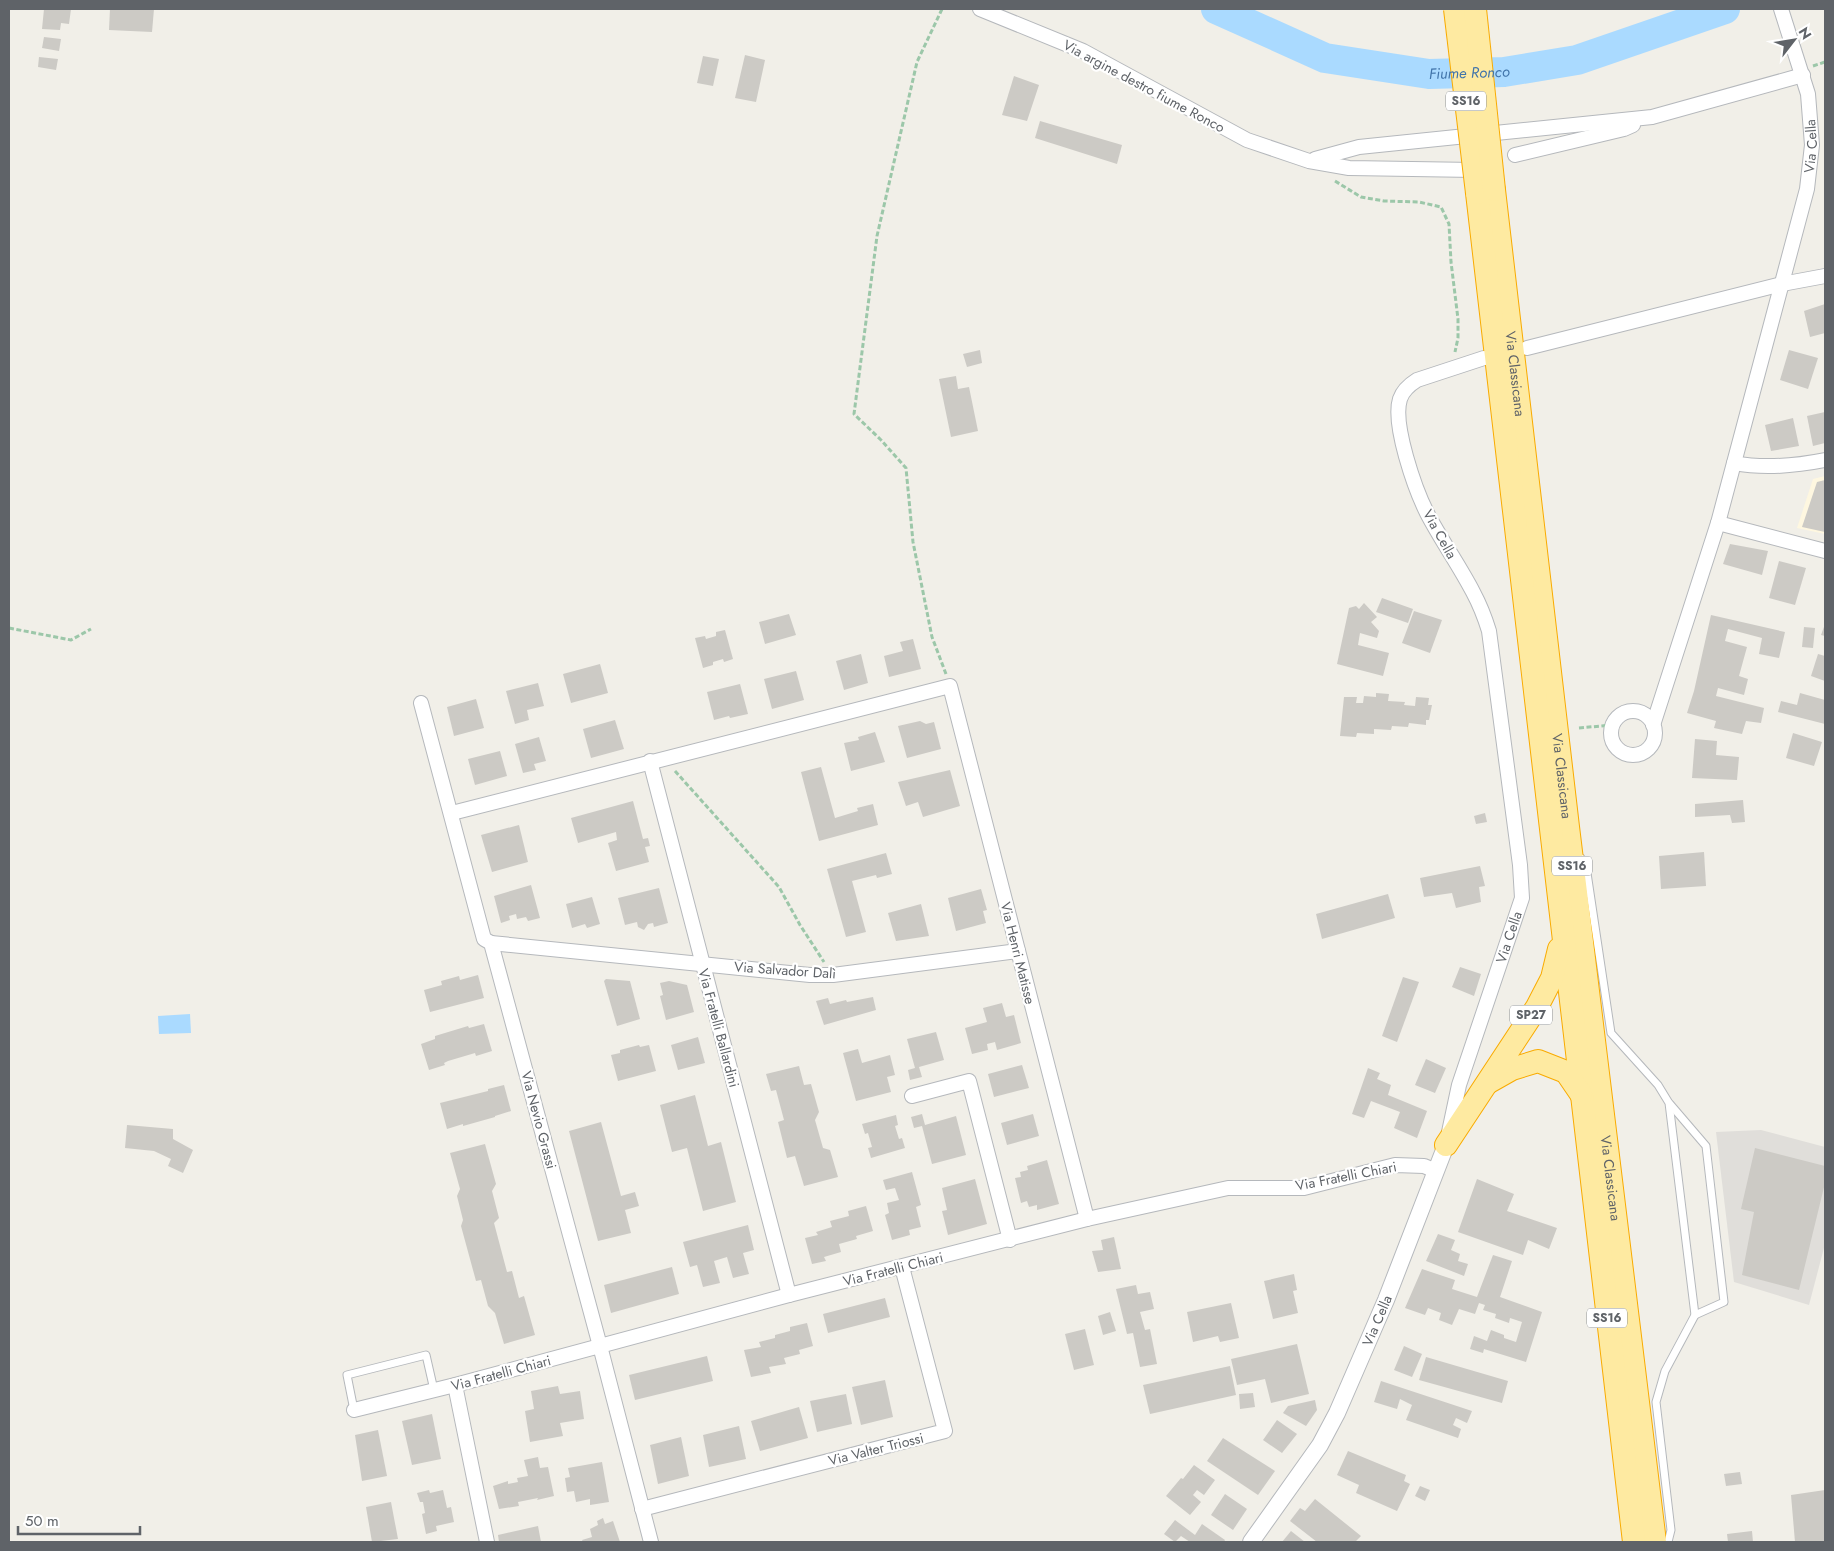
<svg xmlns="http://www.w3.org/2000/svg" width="1834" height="1551" font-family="Jost,sans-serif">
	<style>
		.commercial { fill: #fef7e0 }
		.industrial { fill: #e0deda }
		.water { fill: #aadaff }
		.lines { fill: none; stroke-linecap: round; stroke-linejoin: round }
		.river { stroke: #aadaff; stroke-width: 30 }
		.building { fill: #cccac5 }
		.service-casing { stroke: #b5b8bc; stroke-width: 9 }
		.minor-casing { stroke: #b5b8bc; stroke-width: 16 }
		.tertiary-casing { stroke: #b5b8bc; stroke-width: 18 }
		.trunk-casing { stroke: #f9ab00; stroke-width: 24 }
		.path { stroke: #9cc7a9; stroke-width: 3; stroke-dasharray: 5 2.5; stroke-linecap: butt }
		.service { stroke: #fff; stroke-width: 7 }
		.minor { stroke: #fff; stroke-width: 14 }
		.tertiary { stroke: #fff; stroke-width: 16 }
		.trunk { stroke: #feeaa1; stroke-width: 22 }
		.trunk-bridge-casing { stroke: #f9ab00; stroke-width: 24; stroke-linecap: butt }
		.trunk-bridge { stroke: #feeaa1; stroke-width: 22 }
		.labels { text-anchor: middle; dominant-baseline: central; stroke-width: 4.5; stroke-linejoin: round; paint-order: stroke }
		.shield { fill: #fff; stroke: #8f9295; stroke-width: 1 }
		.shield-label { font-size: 12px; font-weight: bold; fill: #5f6368 }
		.street-label { font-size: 14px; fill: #5f6368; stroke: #fff }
		.water-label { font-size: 15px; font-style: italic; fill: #4174aa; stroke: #fff }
	</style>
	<rect width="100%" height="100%" fill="#f1efe8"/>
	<!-- commercial -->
	<polygon class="commercial" points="1825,476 1825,534 1797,528 1813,479"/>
	<!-- industrial -->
	<polygon class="industrial" points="1761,1130 1825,1147 1825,1244 1809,1305 1734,1282 1716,1132"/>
	<!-- water -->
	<polygon class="water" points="190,1014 191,1033 159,1034 158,1016"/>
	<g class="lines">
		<!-- river -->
		<path class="river" id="s1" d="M1216 9 1325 58 1429 74 1504 72 1577 60 1725 9"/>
	</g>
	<!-- building -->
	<g class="building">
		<polygon points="44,9 71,9 69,24 61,23 60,30 42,29"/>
		<polygon points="110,9 154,9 152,32 109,30"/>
		<polygon points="44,37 61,39 59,51 42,48"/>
		<polygon points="745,55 765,60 756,102 735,98"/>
		<polygon points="703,56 719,59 713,86 697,83"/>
		<polygon points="39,57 58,59 56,70 38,67"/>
		<polygon points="1014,76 1039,85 1027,121 1002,115"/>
		<polygon points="1040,121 1122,145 1117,164 1035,138"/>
		<polygon points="1825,304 1825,333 1810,337 1804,311"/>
		<polygon points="980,350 982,363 967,367 963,354"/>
		<polygon points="1789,350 1818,358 1808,389 1780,380"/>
		<polygon points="956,376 958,389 969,387 978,431 951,437 939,379"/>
		<polygon points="1825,412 1825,443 1813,446 1807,416"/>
		<polygon points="1793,418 1799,446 1771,451 1765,425"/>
		<polygon points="1825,480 1825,532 1802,527 1817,482"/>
		<polygon points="1730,544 1768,551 1762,575 1723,564"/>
		<polygon points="1779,561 1806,568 1795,605 1769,598"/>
		<polygon points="1382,598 1413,609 1408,623 1376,612"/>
		<polygon points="1364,603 1377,617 1371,622 1379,631 1377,638 1360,633 1358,645 1389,653 1383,676 1337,664 1349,608 1356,606 1359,609"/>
		<polygon points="1414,611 1442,620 1430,653 1402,643"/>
		<polygon points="789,614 796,635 765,644 759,622"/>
		<polygon points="1711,615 1785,632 1779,658 1759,654 1762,638 1728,629 1725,641 1747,647 1739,676 1748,679 1744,695 1718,688 1716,696 1764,708 1761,723 1746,721 1742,734 1714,728 1716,721 1687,713 1694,691"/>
		<polygon points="1825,624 1825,636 1821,635"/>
		<polygon points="1804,627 1815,628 1813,648 1802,647"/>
		<polygon points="725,630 733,659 724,662 723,659 713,662 713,665 703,668 695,638 705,636 706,639 716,636 716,632"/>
		<polygon points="913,639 921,669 889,677 884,656 903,651 900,642"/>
		<polygon points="861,654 868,683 844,690 836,661"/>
		<polygon points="1818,654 1825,656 1825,681 1811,676"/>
		<polygon points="600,664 608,693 571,703 563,674"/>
		<polygon points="796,671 804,700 772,709 764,679"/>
		<polygon points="538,683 544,706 527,710 529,720 515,724 506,691"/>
		<polygon points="740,684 748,714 730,718 729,716 714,720 707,692"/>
		<polygon points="1376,693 1389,694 1388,701 1405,702 1404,705 1415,706 1416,697 1429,698 1428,705 1432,705 1429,720 1426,720 1426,725 1409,723 1408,727 1392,726 1391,730 1374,729 1374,734 1357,733 1356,737 1340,736 1344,697 1357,697 1356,703 1363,703 1364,696 1376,697"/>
		<polygon points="1800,693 1825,700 1825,724 1778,712 1781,701 1797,705"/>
		<polygon points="476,699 484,728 454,736 447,707"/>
		<polygon points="615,720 624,749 591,758 583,729"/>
		<polygon points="920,721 926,724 934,722 941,749 907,758 898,726"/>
		<polygon points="875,732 885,762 851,771 844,743 859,740 858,737"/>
		<polygon points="1793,733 1822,742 1814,766 1786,758"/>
		<polygon points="539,737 546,761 534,764 536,770 523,773 515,744"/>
		<polygon points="1695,739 1717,741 1716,755 1739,757 1737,780 1692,778"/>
		<polygon points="500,751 507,776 475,785 468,759"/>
		<polygon points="821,767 835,818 858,811 857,808 873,804 878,825 819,841 801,772"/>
		<polygon points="950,770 960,806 923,817 918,802 906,806 898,782"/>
		<polygon points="1743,800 1745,822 1732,823 1730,815 1695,817 1695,804"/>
		<polygon points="633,801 643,839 648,838 650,846 645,847 649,862 616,871 608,843 617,840 616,832 578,843 571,818"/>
		<polygon points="1485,813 1487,822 1476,824 1474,816"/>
		<polygon points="519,825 528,862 492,872 481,835"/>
		<polygon points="1704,852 1706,886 1661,889 1659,856"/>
		<polygon points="886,853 892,874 877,878 876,875 852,881 866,932 846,937 827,869"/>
		<polygon points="1480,866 1485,886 1479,887 1481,902 1456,908 1452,893 1424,897 1420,878"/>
		<polygon points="531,885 540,918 528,921 526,917 517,919 516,914 509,916 510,920 501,923 494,896"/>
		<polygon points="659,888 668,923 654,927 653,923 648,924 644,930 638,927 637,922 625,925 618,898"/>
		<polygon points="981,889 987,910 983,911 986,923 956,931 948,898"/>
		<polygon points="1388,894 1395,918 1322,939 1316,914"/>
		<polygon points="592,897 600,924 587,928 585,924 572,928 566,904"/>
		<polygon points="921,904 929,936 896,941 888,913"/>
		<polygon points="1460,967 1481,974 1474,996 1452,987"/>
		<polygon points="478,975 484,998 430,1012 424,990 442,985 441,981 459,976 460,980"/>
		<polygon points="1403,977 1419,982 1397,1042 1382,1036"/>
		<polygon points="606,979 630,981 640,1019 617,1026 604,981"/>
		<polygon points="669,981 687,985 694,1012 666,1020 660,996 663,995 660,983"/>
		<polygon points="873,997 876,1010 824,1025 816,1001 828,998 830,1004 846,1000 847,1002"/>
		<polygon points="1002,1003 1006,1017 1014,1015 1021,1043 997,1050 995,1042 987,1044 988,1050 972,1054 965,1028 987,1022 983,1008"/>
		<polygon points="484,1024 492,1051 476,1056 475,1053 448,1061 444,1063 445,1065 429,1070 421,1044 435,1039 435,1036 468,1026 469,1028"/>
		<polygon points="936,1032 944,1060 919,1067 922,1077 910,1080 908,1070 915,1068 907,1039"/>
		<polygon points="698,1037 705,1063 678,1070 671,1045"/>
		<polygon points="639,1045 640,1047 649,1045 656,1071 618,1081 611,1055 620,1053 620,1050"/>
		<polygon points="858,1049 862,1063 890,1055 895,1075 887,1077 891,1092 856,1101 843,1053"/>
		<polygon points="1426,1059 1446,1068 1435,1093 1415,1085"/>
		<polygon points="1022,1065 1029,1088 994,1097 988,1074"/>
		<polygon points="799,1066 804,1085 811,1084 819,1112 815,1120 823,1148 830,1150 838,1177 804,1186 795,1156 787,1158 778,1122 784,1120 776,1090 771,1091 766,1074"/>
		<polygon points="1368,1068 1380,1073 1377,1079 1391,1085 1388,1095 1427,1111 1417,1138 1394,1128 1400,1112 1371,1101 1364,1118 1352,1114"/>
		<polygon points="504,1085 511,1111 495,1116 495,1117 463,1126 463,1124 447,1129 440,1103 488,1091 488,1089"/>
		<polygon points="695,1095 708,1146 721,1142 736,1202 703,1211 687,1148 672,1152 660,1105"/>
		<polygon points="922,1114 925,1125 956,1116 966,1155 932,1164 922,1126 914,1128 911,1117"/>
		<polygon points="1033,1114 1039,1136 1007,1145 1001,1123"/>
		<polygon points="896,1115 898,1125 895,1126 899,1139 902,1138 905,1148 871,1158 868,1148 872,1147 868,1133 865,1134 862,1124"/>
		<polygon points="601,1122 621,1196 635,1192 639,1206 625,1210 631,1233 598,1241 569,1131"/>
		<polygon points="127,1125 173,1129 173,1139 193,1150 183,1173 168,1166 171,1159 154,1151 125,1148"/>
		<polygon points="485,1144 496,1184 492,1191 499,1218 494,1223 507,1272 512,1271 519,1298 524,1296 535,1335 504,1344 495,1313 488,1306 481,1280 476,1281 461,1226 463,1220 457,1196 460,1189 450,1153"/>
		<polygon points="1755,1148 1825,1166 1825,1183 1799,1290 1742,1275 1754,1212 1741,1209"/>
		<polygon points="1047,1160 1059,1204 1037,1210 1037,1205 1029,1207 1027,1201 1021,1203 1015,1178 1021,1177 1020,1172 1028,1170 1027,1166"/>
		<polygon points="912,1172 921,1205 916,1207 921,1227 909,1230 910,1235 892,1240 885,1215 889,1213 887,1203 899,1200 895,1188 886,1190 883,1180"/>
		<polygon points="975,1179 987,1224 948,1235 942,1211 947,1210 942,1188"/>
		<polygon points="1477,1179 1514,1194 1507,1211 1557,1228 1549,1249 1528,1240 1523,1255 1458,1232"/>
		<polygon points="866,1206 873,1231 856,1236 857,1239 839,1244 841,1252 824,1257 826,1261 812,1264 805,1238 818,1235 816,1232 832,1227 830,1221 849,1216 848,1211"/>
		<polygon points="748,1225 754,1250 743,1253 749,1274 733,1278 727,1257 714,1261 720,1283 703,1287 697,1265 690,1267 683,1242"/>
		<polygon points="1438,1234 1455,1240 1451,1250 1460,1254 1458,1261 1468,1264 1464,1276 1426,1261"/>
		<polygon points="1114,1237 1121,1269 1098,1272 1092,1251 1103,1250 1101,1240"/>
		<polygon points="1493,1255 1512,1261 1500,1297 1542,1312 1526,1362 1484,1349 1483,1353 1470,1349 1474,1336 1487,1341 1491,1330 1504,1335 1504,1338 1516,1342 1522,1322 1510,1318 1509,1323 1495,1318 1496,1314 1483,1310 1485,1305 1479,1303 1475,1314 1459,1309 1452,1325 1439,1320 1441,1313 1428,1308 1425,1315 1405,1308 1422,1269 1455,1280 1452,1289 1477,1297"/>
		<polygon points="672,1267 679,1294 611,1313 604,1285"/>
		<polygon points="1294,1274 1297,1290 1293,1291 1298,1313 1273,1319 1264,1281"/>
		<polygon points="1136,1285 1138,1294 1150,1292 1154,1309 1140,1312 1145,1330 1150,1329 1157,1364 1140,1367 1133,1333 1127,1334 1116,1289"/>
		<polygon points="885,1298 890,1317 828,1333 823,1314"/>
		<polygon points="1231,1303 1239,1338 1220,1342 1218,1336 1193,1342 1187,1312"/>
		<polygon points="1110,1312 1116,1331 1103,1335 1098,1316"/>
		<polygon points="807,1323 813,1346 799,1350 800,1354 784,1358 786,1364 769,1367 771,1373 751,1377 744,1350 761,1347 759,1342 775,1338 775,1335 790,1331 790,1327"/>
		<polygon points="1085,1329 1094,1365 1074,1370 1065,1334"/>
		<polygon points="1297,1344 1309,1394 1271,1403 1265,1379 1237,1385 1231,1359"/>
		<polygon points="1404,1346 1422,1354 1412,1377 1394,1370"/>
		<polygon points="707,1356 713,1381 635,1400 629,1375"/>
		<polygon points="1426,1357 1508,1381 1502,1403 1419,1380"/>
		<polygon points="1230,1366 1236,1395 1150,1414 1143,1385"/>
		<polygon points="885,1380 893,1417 861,1425 852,1387"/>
		<polygon points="1381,1381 1472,1411 1467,1423 1456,1418 1453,1425 1461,1429 1458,1438 1406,1420 1412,1405 1400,1399 1397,1409 1374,1402"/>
		<polygon points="558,1386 560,1394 580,1391 584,1419 560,1423 563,1436 530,1442 525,1411 534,1409 531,1391"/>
		<polygon points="1253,1393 1255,1407 1240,1409 1239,1394"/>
		<polygon points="846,1394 852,1424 817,1432 810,1401"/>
		<polygon points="1315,1400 1317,1410 1306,1426 1283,1413 1288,1406"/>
		<polygon points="799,1407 808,1438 760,1451 751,1421"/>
		<polygon points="432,1414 441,1459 412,1465 402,1421"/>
		<polygon points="1277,1420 1297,1434 1282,1453 1263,1440"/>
		<polygon points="739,1426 746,1459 709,1467 703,1435"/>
		<polygon points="378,1430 387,1476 362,1481 355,1435"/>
		<polygon points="681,1437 689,1476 658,1484 650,1445"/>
		<polygon points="1223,1438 1275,1471 1258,1495 1207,1461"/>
		<polygon points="1348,1451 1406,1475 1404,1481 1410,1484 1397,1511 1356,1493 1359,1485 1337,1475"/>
		<polygon points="538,1457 540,1468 548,1467 554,1496 537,1500 538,1498 518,1502 519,1506 499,1509 493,1486 508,1481 508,1484 518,1482 517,1478 528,1476 524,1460"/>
		<polygon points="602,1462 609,1502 590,1505 590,1499 576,1502 574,1491 567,1492 565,1478 570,1477 568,1468"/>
		<polygon points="1194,1465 1215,1480 1204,1495 1197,1490 1193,1495 1201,1502 1190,1515 1166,1496 1181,1478 1183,1479"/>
		<polygon points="1740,1472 1742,1484 1726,1486 1724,1474"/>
		<polygon points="1420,1486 1430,1490 1425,1501 1415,1496"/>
		<polygon points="429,1490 430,1493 443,1490 447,1508 451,1507 454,1522 436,1526 437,1531 426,1534 422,1514 425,1513 423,1502 420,1502 417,1493"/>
		<polygon points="1825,1490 1825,1542 1795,1542 1791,1495"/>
		<polygon points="1225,1494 1247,1509 1233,1530 1211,1515"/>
		<polygon points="1315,1499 1361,1536 1355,1542 1317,1542 1290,1521 1300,1508 1305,1511"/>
		<polygon points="391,1502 398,1539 372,1542 366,1507"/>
		<polygon points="603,1518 605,1524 613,1521 620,1542 583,1542 582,1540 592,1537 590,1529 598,1525 597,1521"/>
		<polygon points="1175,1520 1195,1535 1202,1524 1225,1540 1224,1542 1190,1542 1181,1536 1175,1542 1164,1534"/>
		<polygon points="538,1526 541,1542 499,1542 498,1535"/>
		<polygon points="1291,1531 1305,1542 1282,1542"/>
		<polygon points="1752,1531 1753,1542 1728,1542 1727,1534"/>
	</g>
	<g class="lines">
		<defs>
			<g id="service">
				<polyline points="1581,858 1587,873 1611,1033 1658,1085 1669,1103 1695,1315 1665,1371 1656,1402 1671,1530 1668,1542"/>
				<polyline points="1670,1104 1706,1146 1724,1302 1695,1315"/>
				<polyline points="354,1410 347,1375 426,1355 434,1390"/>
			</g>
			<g id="minor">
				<polyline points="980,9 1083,51 1247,140 1309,161 1349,168 1475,170"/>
				<polyline points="1515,155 1624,129 1633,125"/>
				<polyline points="1315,159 1359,147 1652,117 1803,75"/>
				<polyline points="1527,348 1782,284 1825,276"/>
				<path d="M1734 463C1765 469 1795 466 1825 460"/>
				<polyline points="1718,523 1825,551"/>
				<polyline points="421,703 484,939 491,943 600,1346 651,1542"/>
				<circle cx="1633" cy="733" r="22"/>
				<path id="s2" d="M1653 725 1718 523 1807 189 1812 145 1808 94 1781 9"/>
				<polyline points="650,761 789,1295"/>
				<polyline points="452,813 950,686 1087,1219"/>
				<polyline points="491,943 810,975 833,975 1018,951"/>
				<polyline points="912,1096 969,1081 1010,1240"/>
				<path id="s3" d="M1449 1132 1459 1085 1522 898 1520 865 1489 631C1485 618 1480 605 1473 592 1459 565 1441 540 1427 513 1415 489 1392 424 1400 399 1403 390 1409 385 1417 380L1484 358"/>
				<polyline points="455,1385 487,1542"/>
				<polyline points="354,1410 455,1385 789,1295 1087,1219 1228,1188 1304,1188 1395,1165 1424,1166 1436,1171"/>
				<polyline points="642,1509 945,1431 902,1267"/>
			</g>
			<g id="tertiary">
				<path id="s4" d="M1251 1542 1320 1445 1337 1413 1386 1300 1446 1145"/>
			</g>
			<g id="trunk">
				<path id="s5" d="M1494 190 1568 827 1655 1542"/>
				<polyline points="1477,193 1634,1542"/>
				<polyline points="1489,1082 1512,1069 1538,1061 1566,1072 1581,1094"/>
				<polyline points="1446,1145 1537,1007 1552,978 1559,949"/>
			</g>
		</defs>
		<!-- service casing -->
		<use href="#service" class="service-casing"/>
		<!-- minor casing -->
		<use href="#minor" class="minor-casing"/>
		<!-- tertiary casing -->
		<use href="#tertiary" class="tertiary-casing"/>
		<!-- trunk casing -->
		<use href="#trunk" class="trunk-casing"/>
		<!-- path -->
		<g class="path">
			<polyline points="942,9 917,62 877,236 854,414 881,440 906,468 913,542 932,637 946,674"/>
			<polyline points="1813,66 1825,62"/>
			<polyline points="1335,181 1361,197 1384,201 1419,202 1441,207 1449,224 1451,262 1458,319 1458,338 1455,352"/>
			<polyline points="9,628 71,640 91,629"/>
			<polyline points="1579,728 1612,725"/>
			<polyline points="675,771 779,887 800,925 824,962"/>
		</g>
		<!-- service -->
		<use href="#service" class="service"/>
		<!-- minor -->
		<use href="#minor" class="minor"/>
		<!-- tertiary -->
		<use href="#tertiary" class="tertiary"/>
		<!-- trunk -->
		<use href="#trunk" class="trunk"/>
		<defs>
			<g id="trunk-bridge">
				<polyline points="1455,9 1477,193"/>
				<polyline points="1475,9 1494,190"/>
			</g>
		</defs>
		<!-- trunk-bridge casing -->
		<use href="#trunk-bridge" class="trunk-bridge-casing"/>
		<!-- trunk-bridge -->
		<use href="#trunk-bridge" class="trunk-bridge"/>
	</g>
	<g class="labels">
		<!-- shield labels -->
		<g class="shield">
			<rect x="1446" y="91.5" width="40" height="19" rx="4"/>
			<rect x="1552" y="856.5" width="40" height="19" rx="4"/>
			<rect x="1510" y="1005.5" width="42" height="19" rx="4"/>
			<rect x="1587" y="1308.5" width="40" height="19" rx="4"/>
		</g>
		<g class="shield-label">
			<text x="1466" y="101">SS16</text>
			<text x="1572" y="866">SS16</text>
			<text x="1531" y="1015">SP27</text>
			<text x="1607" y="1318">SS16</text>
		</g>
		<!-- street labels -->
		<g class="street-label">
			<text transform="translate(1144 86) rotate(28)">Via argine destro fiume Ronco</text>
			<text stroke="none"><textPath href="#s2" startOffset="601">Via Cella</textPath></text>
			<text stroke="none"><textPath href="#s5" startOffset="185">Via Classicana</textPath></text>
			<text transform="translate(1440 534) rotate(61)">Via Cella</text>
			<text stroke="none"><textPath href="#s5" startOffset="590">Via Classicana</textPath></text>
			<text stroke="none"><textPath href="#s3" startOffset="204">Via Cella</textPath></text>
			<text transform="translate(1018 953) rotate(76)">Via Henri Matisse</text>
			<text transform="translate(785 970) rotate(4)">Via Salvador Dalì</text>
			<text transform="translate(719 1028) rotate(75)">Via Fratelli Ballardini</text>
			<text transform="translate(539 1120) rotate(75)">Via Nevio Grassi</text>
			<text transform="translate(1346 1176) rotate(-11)">Via Fratelli Chiari</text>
			<text stroke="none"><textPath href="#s5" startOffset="995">Via Classicana</textPath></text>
			<text transform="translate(893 1269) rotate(-14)">Via Fratelli Chiari</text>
			<text stroke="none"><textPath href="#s4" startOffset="256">Via Cella</textPath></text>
			<text transform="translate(501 1373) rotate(-15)">Via Fratelli Chiari</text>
			<text transform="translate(876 1449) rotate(-14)">Via Valter Triossi</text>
		</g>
		<!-- water labels -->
		<g class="water-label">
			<text stroke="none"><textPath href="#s1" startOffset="265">Fiume Ronco</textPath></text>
		</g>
	</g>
	<!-- border -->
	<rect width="1834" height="1551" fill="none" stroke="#5f6368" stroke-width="20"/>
	<!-- north arrow -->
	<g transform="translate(1794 40) rotate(59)" stroke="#ffffff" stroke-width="4" paint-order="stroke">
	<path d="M0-4L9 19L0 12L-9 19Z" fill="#5f6368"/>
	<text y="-8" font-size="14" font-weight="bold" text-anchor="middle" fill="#5f6368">N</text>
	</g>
	<!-- scale -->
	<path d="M18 1526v8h122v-8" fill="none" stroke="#5f6368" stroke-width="2.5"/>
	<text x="25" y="1526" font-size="15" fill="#5f6368" stroke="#ffffff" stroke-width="4" paint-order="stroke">50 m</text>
</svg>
